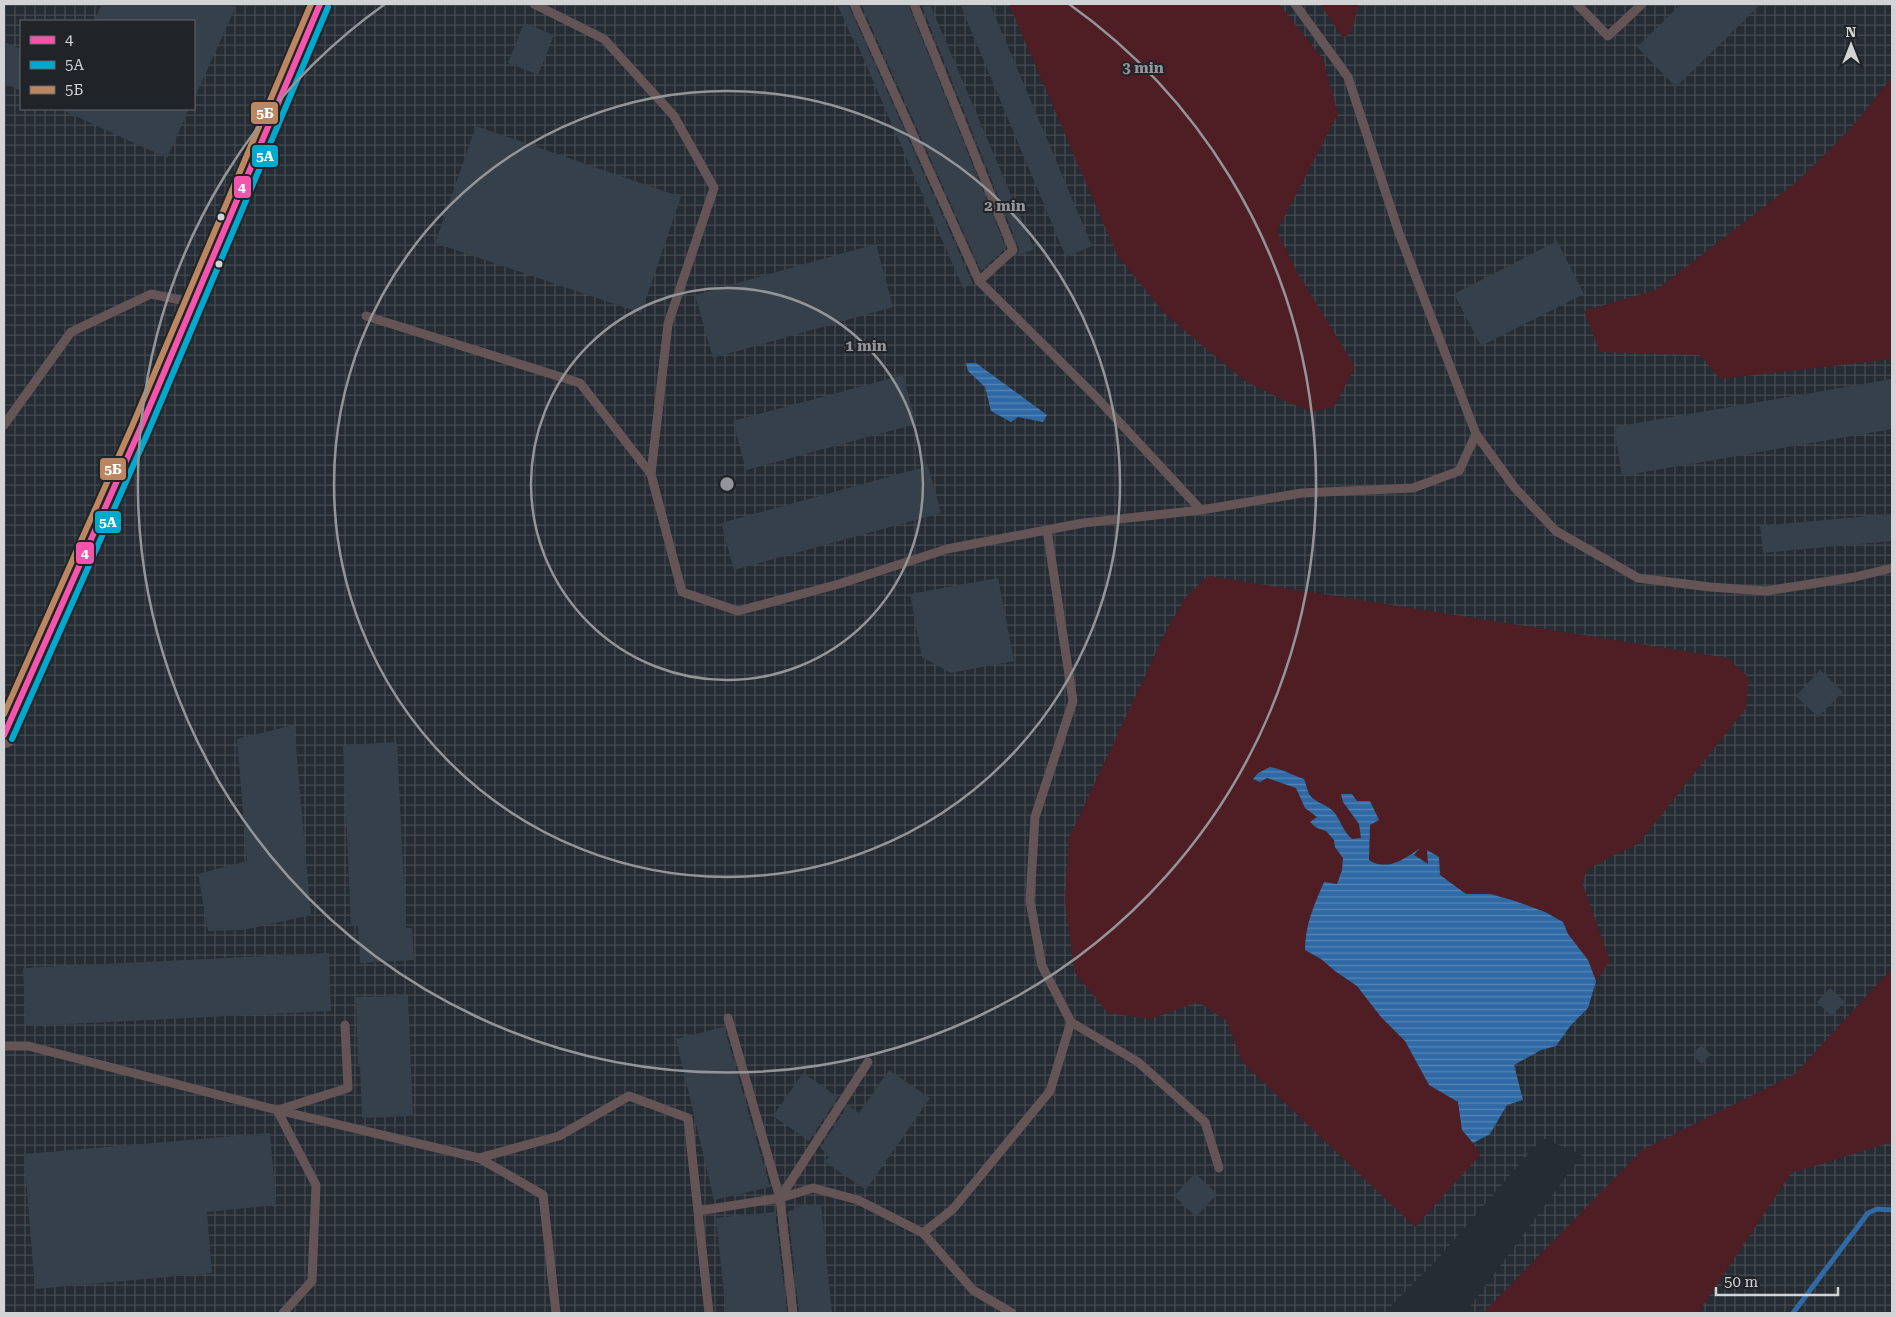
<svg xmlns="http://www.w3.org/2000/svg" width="1896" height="1317" font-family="'Roboto Serif',serif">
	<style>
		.built { fill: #262c33 }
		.industrial { fill: url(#industrial-grid); fill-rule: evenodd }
		.grass { fill: #4f1e24 }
		.water { fill: url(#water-rules) }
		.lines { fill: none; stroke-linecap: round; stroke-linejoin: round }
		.stream { stroke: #306aa6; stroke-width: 5 }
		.building { fill: #36404a }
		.lane { stroke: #645456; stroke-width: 9 }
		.secondary { stroke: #6b5658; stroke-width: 26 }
		.bus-1-casing { stroke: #202327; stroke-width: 10 }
		.bus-2-casing { stroke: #202327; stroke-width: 10 }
		.bus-3-casing { stroke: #202327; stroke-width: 10 }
		.bus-1 { stroke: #f653ac; stroke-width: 6 }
		.bus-2 { stroke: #00a9ce; stroke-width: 6 }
		.bus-3 { stroke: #bb8660; stroke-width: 6 }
		.ring { fill: none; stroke: #939598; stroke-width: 2.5 }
		.bus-dot { fill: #d1d3d5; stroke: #202327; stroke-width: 2 }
		.centre { fill: #939598; stroke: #202327; stroke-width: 2.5 }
		.ring-label { font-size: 15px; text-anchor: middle; font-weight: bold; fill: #939598; stroke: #202327; stroke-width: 4; stroke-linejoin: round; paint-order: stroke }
		.line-badge { stroke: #202327; stroke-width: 2 }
		.badge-label { font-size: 14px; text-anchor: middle; font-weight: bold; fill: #fff }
	</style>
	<defs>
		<pattern id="industrial-grid" width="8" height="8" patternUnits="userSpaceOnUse" patternTransform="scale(1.25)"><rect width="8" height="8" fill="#262c33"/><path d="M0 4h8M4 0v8" fill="none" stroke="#444a50"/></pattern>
		<pattern id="water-rules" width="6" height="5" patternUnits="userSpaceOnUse" patternTransform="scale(1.25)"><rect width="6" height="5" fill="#306aa6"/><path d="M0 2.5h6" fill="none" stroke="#5785b5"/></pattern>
	</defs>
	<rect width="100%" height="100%" fill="#212326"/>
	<!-- built -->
	<polygon class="built" points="1542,1138 1582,1155 1465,1313 1384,1313 1437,1260"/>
	<!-- industrial -->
	<path class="industrial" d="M4 4H1892V1313H1465L1582 1155 1542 1138 1437 1260 1384 1313H4ZM21 21H194V109H21Z"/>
	<!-- grass -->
	<g class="grass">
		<polygon points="1009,4 1279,4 1323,59 1338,114 1277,231 1296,270 1355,367 1334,407 1311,412 1285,401 1245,381 1165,314 1117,255"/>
		<polygon points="1320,4 1359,4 1351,32 1343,38"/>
		<polygon points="1892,77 1892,359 1720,379 1700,355 1600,352 1584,311 1656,290 1799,180 1851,128"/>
		<path d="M1208 576 1728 658 1749 678 1746 708 1638 844 1610 857 1587 870 1582 883 1610 961 1596 981 1586 958 1568 934 1563 922 1545 912 1512 900 1490 894H1466L1440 875 1439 857 1428 851V864L1413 855 1417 850C1402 861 1386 870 1369 860L1370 825 1343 802 1359 824 1361 838 1352 839C1342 831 1341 819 1332 810 1325 804 1314 802 1309 794 1306 790 1306 783 1304 779L1288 775 1281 768 1267 778 1296 788 1305 808 1317 817 1310 823 1317 828 1326 831 1334 840 1335 847 1343 858 1342 870 1337 884 1324 883 1310 916 1305 950 1321 959 1335 971 1357 986 1381 1017 1405 1041 1429 1085 1458 1102 1462 1130 1473 1143 1480 1155 1415 1227 1242 1062 1227 1021 1198 1002 1150 1019 1108 1013 1075 973 1065 901 1069 838 1167 629 1186 597Z"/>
		<polygon points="1892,968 1892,1142 1791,1173 1698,1313 1483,1313 1642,1150 1795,1074"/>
	</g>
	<!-- water -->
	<g class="water">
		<polygon points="966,363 976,363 1047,415 1043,422 1018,417 1011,422 991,411 985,387 968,371"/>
		<path d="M1270 767C1282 769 1292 775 1304 779 1306 783 1307 790 1309 794 1314 802 1325 804 1332 810 1341 819 1342 831 1352 839L1361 838 1359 824 1343 802 1341 794H1352L1357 801H1370L1379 820 1370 825 1369 860C1387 872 1405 859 1420 848L1414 855 1428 864 1427 850 1439 857 1440 875 1466 894H1490L1512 900 1545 912 1563 922 1568 934 1588 960 1596 981 1588 1008 1571 1025 1556 1046 1541 1050 1514 1065 1523 1100 1507 1105 1490 1134 1473 1143 1462 1130 1458 1102 1429 1085 1405 1041 1381 1017 1357 986 1335 971 1321 959 1305 950C1305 925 1314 905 1324 882L1337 884 1342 870 1343 858 1335 847 1334 840 1326 831 1317 828 1310 822 1317 817 1305 808 1296 788 1267 778 1260 782 1253 779 1258 773Z"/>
	</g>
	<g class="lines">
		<!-- stream -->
		<polyline class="stream" points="1793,1313 1868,1213 1877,1209 1892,1210"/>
	</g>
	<!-- building -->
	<g class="building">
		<polygon points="102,4 237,4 194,99 194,21 94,21"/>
		<polygon points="837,4 848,4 973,284 963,288 855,39 853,40"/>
		<polygon points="861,4 908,4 1006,248 981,271"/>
		<polygon points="921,4 930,4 1034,249 1013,258 1019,252 1019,248"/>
		<polygon points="960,4 990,4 1092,246 1066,257"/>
		<polygon points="1681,4 1761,4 1676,87 1637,47"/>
		<polygon points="524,23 554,35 538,75 508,63"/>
		<polygon points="4,42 21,49 21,91 4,83"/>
		<polygon points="60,109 189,109 167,158"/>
		<polygon points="476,126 681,197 641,313 435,243"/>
		<polygon points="1557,241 1584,294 1481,346 1454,294"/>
		<polygon points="876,244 893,307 713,358 695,295"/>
		<polygon points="903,375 916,424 746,470 733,421"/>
		<polygon points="1892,379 1892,429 1622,476 1614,427"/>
		<polygon points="928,466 941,513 734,570 721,523"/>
		<polygon points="1892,514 1892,541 1763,553 1760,526"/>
		<polygon points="998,578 1014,661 951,673 922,657 910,594"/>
		<polygon points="1820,670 1843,692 1818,717 1796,696"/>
		<polygon points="294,725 311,915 243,930 208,931 198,874 247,861 237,739"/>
		<polygon points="397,742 406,928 412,928 414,960 360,963 358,926 351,926 343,745"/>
		<polygon points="329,953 331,1011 26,1026 23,968"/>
		<polygon points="1830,988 1845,1002 1831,1016 1817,1002"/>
		<polygon points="408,996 413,1116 362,1118 360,1067 358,1067 356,997"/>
		<polygon points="724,1027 770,1187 714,1200 676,1039"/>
		<polygon points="1701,1045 1711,1054 1702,1064 1692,1055"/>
		<polygon points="889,1070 930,1098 866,1190 825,1162 829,1156 820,1148 848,1105 859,1113"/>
		<polygon points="803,1073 838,1097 809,1141 773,1116"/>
		<polygon points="270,1133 276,1205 207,1212 212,1273 35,1289 24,1154"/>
		<polygon points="1195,1173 1217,1194 1196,1217 1174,1196"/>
		<polygon points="821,1204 832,1313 799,1313 788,1211 795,1210 794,1207"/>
		<polygon points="775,1212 787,1313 726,1313 716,1218"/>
	</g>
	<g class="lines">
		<!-- lane -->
		<g class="lane">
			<polyline points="534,4 604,39 674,116 714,188 668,324 651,474"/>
			<polyline points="854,4 979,281 1097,398 1201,510"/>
			<polyline points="914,4 1013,250 979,281"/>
			<polyline points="1295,4 1348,77 1399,233 1476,434 1515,488 1556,531 1638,578 1710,587 1766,591 1855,577 1892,568"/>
			<polyline points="1577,4 1608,36 1642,4"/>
			<polyline points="366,316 580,383 651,474 682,592 738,611 839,584 947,549 1083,523 1201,510 1302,493 1413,488 1459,471 1476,434"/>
			<polyline points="4,425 71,332 151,294 191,302"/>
			<polyline points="728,1018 780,1198 793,1313"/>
			<polyline points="1071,1022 1138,1062 1205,1122 1219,1168"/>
			<polyline points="4,1046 28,1046 277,1110 479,1158 543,1195 556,1313"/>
			<polyline points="277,1110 316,1185 312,1281 283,1313"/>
			<polyline points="278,1110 348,1088 345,1025"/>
			<polyline points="479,1158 559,1136 629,1096 688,1118 709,1313"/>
			<polyline points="780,1198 868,1062"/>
			<polyline points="698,1211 780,1198 813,1188 858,1200 923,1233 973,1290 1012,1313"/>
			<polyline points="923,1233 953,1209 1050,1091 1071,1022 1042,966 1030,901 1035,817 1073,701 1047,530"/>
		</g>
		<!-- secondary -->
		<polyline class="secondary" points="4,735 141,427 320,4"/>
		<defs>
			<polyline id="bus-1" points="4,735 141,427 320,4"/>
			<polyline id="bus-2" points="12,739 149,430 328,7"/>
			<polyline id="bus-3" points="4,714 133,424 311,4"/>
		</defs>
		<!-- bus-1 casing -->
		<use href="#bus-1" class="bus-1-casing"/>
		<!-- bus-2 casing -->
		<use href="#bus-2" class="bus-2-casing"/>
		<!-- bus-3 casing -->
		<use href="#bus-3" class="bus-3-casing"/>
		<!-- bus-1 -->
		<use href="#bus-1" class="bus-1"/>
		<!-- bus-2 -->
		<use href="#bus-2" class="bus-2"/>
		<!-- bus-3 -->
		<use href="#bus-3" class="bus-3"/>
	</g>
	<!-- distance rings -->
	<g class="ring">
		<circle cx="727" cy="484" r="196"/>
		<circle cx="727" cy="484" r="393"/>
		<path d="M1069 4A589 589 0 1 1 385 4"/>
	</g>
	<!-- markers -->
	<g class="bus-dot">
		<circle cx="221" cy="217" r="4.5"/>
		<circle cx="219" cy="264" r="4.5"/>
	</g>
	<circle cx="727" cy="484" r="8" class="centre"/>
	<g class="ring-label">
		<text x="1143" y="73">3 min</text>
		<text x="1005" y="211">2 min</text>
		<text x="866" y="351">1 min</text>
	</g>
	<g class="line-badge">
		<rect x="250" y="101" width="29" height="24" rx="5" fill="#bb8660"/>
		<rect x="251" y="144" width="28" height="24" rx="5" fill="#00a9ce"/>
		<rect x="233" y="175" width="19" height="24" rx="5" fill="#f653ac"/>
		<rect x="99" y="457" width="28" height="24" rx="5" fill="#bb8660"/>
		<rect x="94" y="510" width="28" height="24" rx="5" fill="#00a9ce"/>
		<rect x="75" y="541" width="20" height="24" rx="5" fill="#f653ac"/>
	</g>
	<g class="badge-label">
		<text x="265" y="118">5Б</text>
		<text x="265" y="161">5А</text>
		<text x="242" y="192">4</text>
		<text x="113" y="474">5Б</text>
		<text x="108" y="527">5А</text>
		<text x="85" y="558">4</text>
	</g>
	<!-- border -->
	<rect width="1896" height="1317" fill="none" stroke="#d1d3d5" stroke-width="10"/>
	<!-- legend -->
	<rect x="20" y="20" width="175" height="90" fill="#202327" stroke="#67696d"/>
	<rect x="30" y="36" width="25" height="8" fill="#f653ac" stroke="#67696d"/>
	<text x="65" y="45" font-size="15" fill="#d1d3d5">4</text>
	<rect x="30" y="61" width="25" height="8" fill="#00a9ce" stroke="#67696d"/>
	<text x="65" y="70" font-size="15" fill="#d1d3d5">5А</text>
	<rect x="30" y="86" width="25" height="8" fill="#bb8660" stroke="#67696d"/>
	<text x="65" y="95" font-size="15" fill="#d1d3d5">5Б</text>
	<!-- north arrow -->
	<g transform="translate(1851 45)" stroke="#202327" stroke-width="4" paint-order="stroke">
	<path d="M0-4L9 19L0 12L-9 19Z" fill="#d1d3d5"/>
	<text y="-8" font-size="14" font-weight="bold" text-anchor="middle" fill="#d1d3d5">N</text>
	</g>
	<!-- scale -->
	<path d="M1716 1287v8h122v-8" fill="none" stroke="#d1d3d5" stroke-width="2.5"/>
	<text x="1724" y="1287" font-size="15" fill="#d1d3d5" stroke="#202327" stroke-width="4" paint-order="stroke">50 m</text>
</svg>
